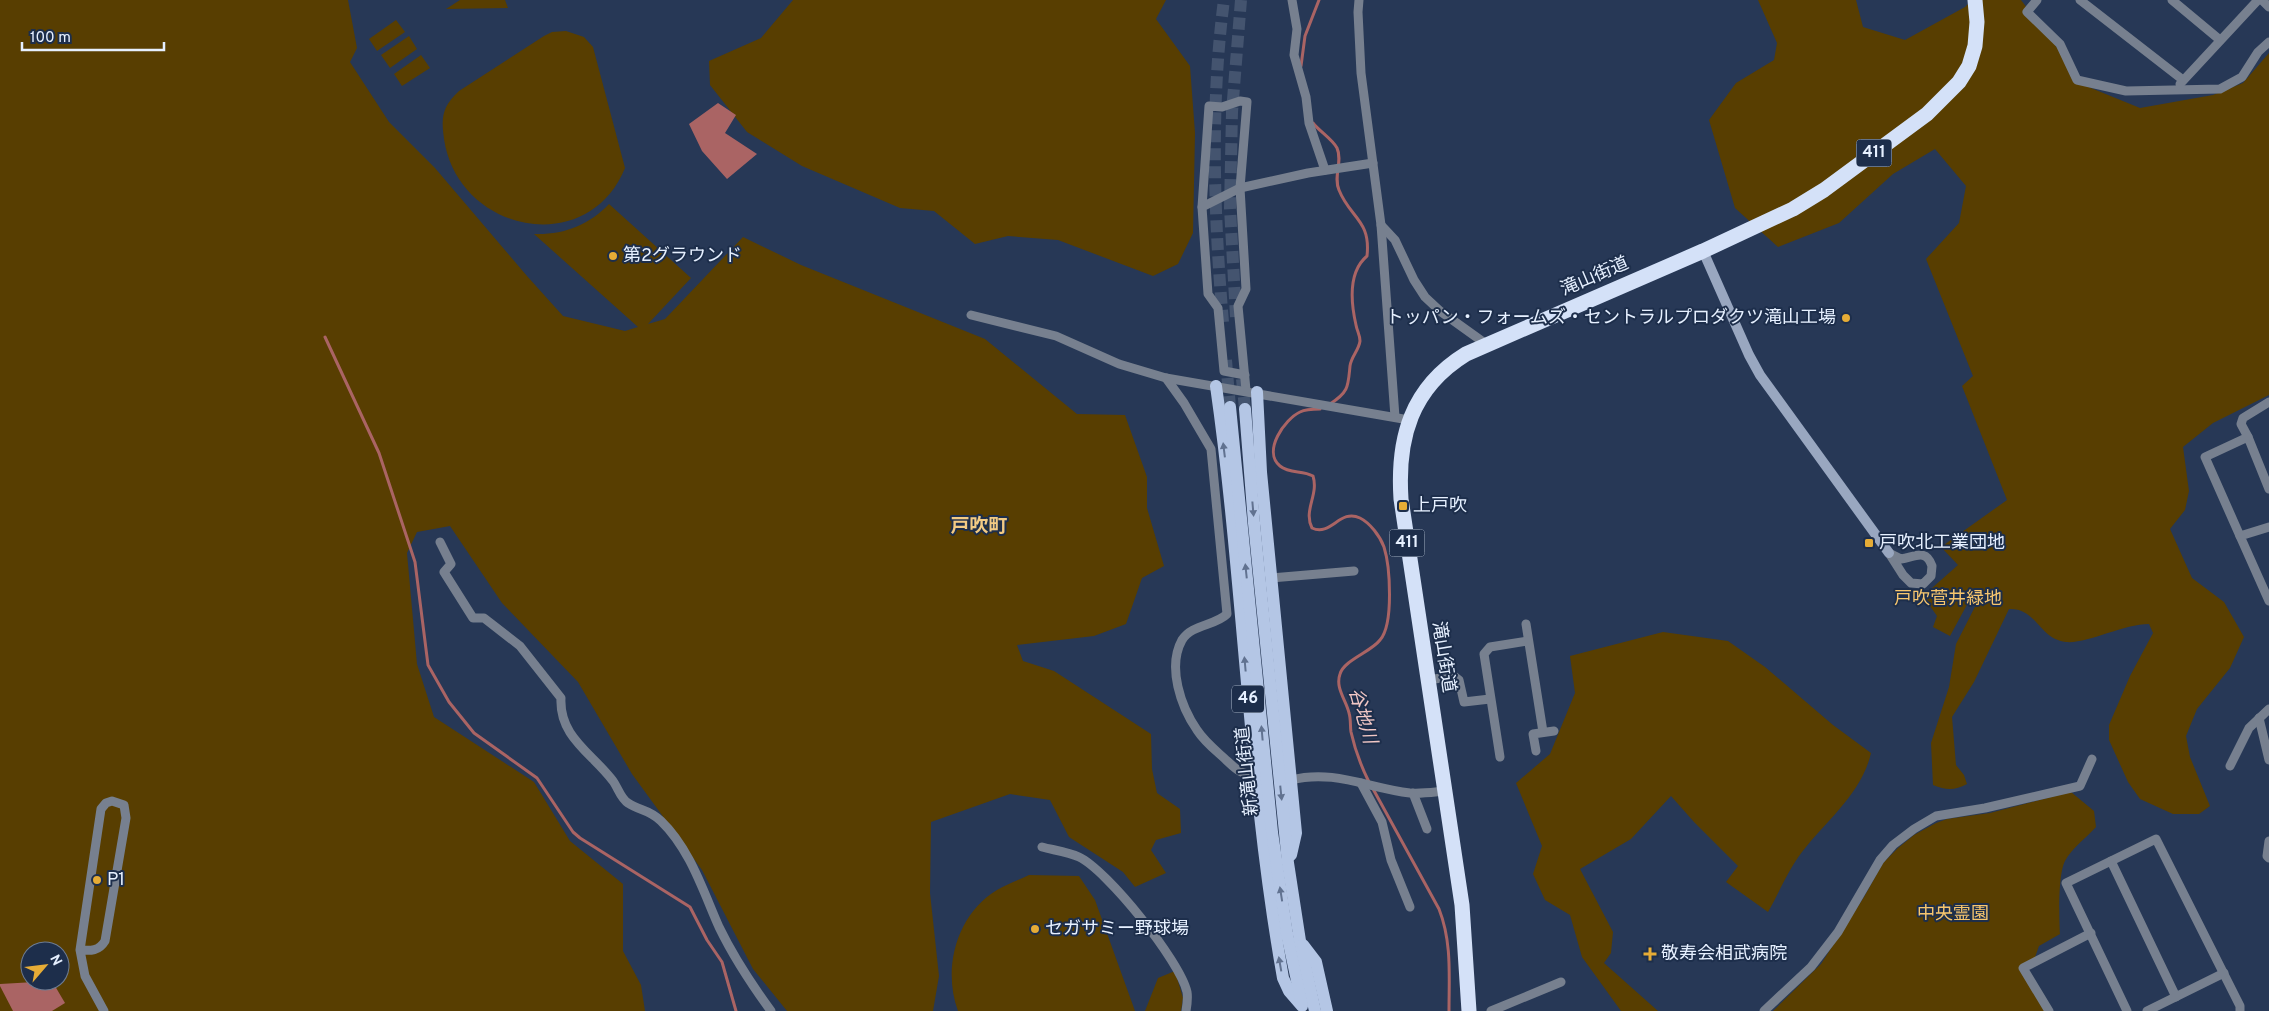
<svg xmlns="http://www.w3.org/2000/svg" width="2269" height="1011" font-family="Overpass,'Noto Sans JP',sans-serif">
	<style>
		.green { fill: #583e01; fill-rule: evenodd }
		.water { fill: #aa6464 }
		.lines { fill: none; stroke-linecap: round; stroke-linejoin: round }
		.stream { stroke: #aa6464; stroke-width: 3 }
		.primary-tunnel { stroke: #44546f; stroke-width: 12; stroke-dasharray: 12 6; stroke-linecap: butt }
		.street { stroke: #77808f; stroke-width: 9 }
		.secondary { stroke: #99a7c0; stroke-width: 10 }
		.primary { stroke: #b4c6e5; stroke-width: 12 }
		.highway { stroke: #d4e1f8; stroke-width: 15 }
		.oneway { fill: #617290 }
		.poi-dot { fill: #e6ac36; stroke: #1d2e4b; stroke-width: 2 }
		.labels { text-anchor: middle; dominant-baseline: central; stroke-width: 4; stroke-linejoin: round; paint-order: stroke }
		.shield { fill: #1d2e4b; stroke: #aab6c9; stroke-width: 1 }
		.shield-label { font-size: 16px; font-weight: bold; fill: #e6f0ff }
		.poi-label { font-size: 18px; fill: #e6f0ff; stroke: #1d2e4b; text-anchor: start }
		.street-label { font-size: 18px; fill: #e6f0ff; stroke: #1d2e4b }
		.park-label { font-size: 18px; fill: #f7c66e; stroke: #1d2e4b }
		.neighbourhood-label { font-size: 19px; font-weight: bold; fill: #f3cb84; stroke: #1d2e4b }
		.water-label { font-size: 19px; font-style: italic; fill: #f2c8c6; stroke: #1d2e4b }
	</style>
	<rect width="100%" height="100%" fill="#273856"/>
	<!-- green -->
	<g class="green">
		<path d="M0 0H348L357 48 350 62 389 122 435 168 527 276 563 316 625 331 638 327 534 234C564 235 589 225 609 204L691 278 648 324 665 319 743 237 801 265 985 339 1077 414 1125 415 1147 477V508L1164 566 1142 578 1126 624 1094 636 1017 645 1023 661 1054 671 1151 734 1152 769 1157 793 1180 809 1181 833 1156 840 1151 850 1166 873 1135 887 1123 872 1069 837 1050 800 1010 794 931 822 930 893 939 976 933 1011H787L753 969 702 870 632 774 578 682 502 603 450 526 417 532 407 553 417 664 434 717 534 782 570 841 623 884V951L641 985 645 1011H0ZM30 951H60V981H30Z"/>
		<polygon points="460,0 505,0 508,8 446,9"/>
		<polygon points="793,0 1166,0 1156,19 1190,66 1195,133 1193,233 1178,264 1153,276 1058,240 1008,236 975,244 934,211 900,208 802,166 747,132 710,85 709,61 761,38"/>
		<path d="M1758 0H1856L1863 27 1905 40 1965 7 1972 0H2021L2086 86 2140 108 2213 95 2243 83 2269 53V395L2213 423 2183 447 2189 491 2185 510 2170 529 2192 578 2224 602 2244 637 2230 668 2197 709 2186 736 2190 757 2210 806 2199 814H2173L2140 799 2128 782 2109 740V725L2130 676 2153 633 2149 624C2123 624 2087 644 2066 642 2039 639 2037 608 2009 609L1974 682 1952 717 1956 765 1964 775 1967 784C1954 791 1946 790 1933 785L1931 743 1949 687 1956 644 1984 589 1976 588 1950 636 1933 627 1937 616 1923 596 1958 565 1941 547 2007 500 1962 386 1973 376 1926 259 1959 223 1966 186 1935 149 1893 174 1839 223 1778 247 1735 208 1709 120 1736 83 1774 60 1777 43Z"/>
		<polygon points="396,20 405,32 377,51 369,39"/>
		<path d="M566 31 584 37 593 47 625 168C588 259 458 233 444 139 441 117 442 107 459 91L544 36 552 32Z"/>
		<polygon points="409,36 417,49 390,68 381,55"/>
		<polygon points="421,55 430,68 402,86 394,74"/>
		<path d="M1663 632 1728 641 1765 667 1833 725 1871 753C1862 793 1826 821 1802 852 1788 870 1779 893 1768 912L1726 882 1738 866 1694 822 1671 796 1631 839 1580 869 1613 932 1611 953 1604 963 1658 1011H1621L1582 957 1570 915 1545 900 1533 874 1542 846 1516 783 1550 754 1575 693 1570 656Z"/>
		<path d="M2071 792 2094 811 2096 827C2086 838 2072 848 2065 861 2058 874 2059 918 2060 934L2039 946 2034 960 2020 967 2046 1011H1773L1821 964 1864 897 1883 863 1898 848 1914 835 1936 823 1947 819 1990 813Z"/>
		<path d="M1029 875 1079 876 1095 900 1135 1011H958C942 968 957 914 997 890 1007 884 1019 880 1029 875Z"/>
		<polygon points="1175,971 1183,998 1181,1011 1145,1011 1158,978"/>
	</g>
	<!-- water -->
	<g class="water">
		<polygon points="718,103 736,115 725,133 757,154 727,179 702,151 689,124"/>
		<polygon points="52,981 65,1003 52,1011 13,1011 0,986 0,984"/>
	</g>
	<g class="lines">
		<!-- stream -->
		<g class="stream">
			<polyline points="1301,66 1305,36 1319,0"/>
			<path d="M1313 123C1319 131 1332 139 1337 148 1343 161 1333 177 1339 190 1350 218 1371 220 1367 256 1348 272 1351 303 1356 325 1357 331 1360 335 1360 341 1359 350 1351 357 1350 366 1348 386 1349 392 1330 404"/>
			<polyline points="325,337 379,453 415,562 428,665 449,702 474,733 537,778 573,832 580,838 690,907 707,940 722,962 736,1011"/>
			<path d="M1320 409C1313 409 1306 409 1300 412 1285 419 1262 451 1280 466 1290 474 1302 470 1313 476 1319 495 1303 510 1312 528 1331 537 1340 508 1360 518 1370 523 1380 536 1384 547 1390 566 1394 624 1380 640 1371 652 1344 660 1340 674 1335 688 1346 700 1349 713 1351 719 1350 726 1351 732 1355 750 1361 766 1369 782"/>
			<path d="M1372 787 1439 909C1452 942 1449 976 1449 1011"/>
		</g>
		<!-- primary-tunnel -->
		<g class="primary-tunnel">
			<polyline points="1236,317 1230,208 1232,112 1241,0"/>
			<path d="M1223 322C1214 215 1210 107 1224 0"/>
			<polyline points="1226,360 1230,407"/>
			<polyline points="1242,379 1245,409"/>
		</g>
		<!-- street -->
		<g class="street">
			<polyline points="1292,0 1297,29 1294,55 1306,97 1309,123 1325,170"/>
			<polyline points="1359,0 1358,12 1361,73 1381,225 1395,417"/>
			<polyline points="2037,0 2027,12 2060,44 2077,80 2126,91 2220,89 2242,77 2258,52 2269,42"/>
			<polyline points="2080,0 2183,80"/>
			<polyline points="2172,0 2220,40"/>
			<polyline points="2262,0 2269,7"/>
			<polyline points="2180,84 2258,0"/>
			<polyline points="1202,207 1209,106 1222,107 1240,101 1247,102 1240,188 1246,289 1238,306 1246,390"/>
			<polyline points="1381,225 1395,240 1414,280 1425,297 1440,311 1486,344"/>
			<polyline points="971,315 1056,336 1119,364 1166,378 1409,420"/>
			<polyline points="1245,375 1224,371 1218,308 1208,294 1202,207 1240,188 1308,173 1373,163"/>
			<path d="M1166 378 1184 403 1211 449 1227 614C1215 626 1192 624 1182 640 1167 667 1181 707 1197 730 1204 741 1214 749 1224 758 1235 768 1239 774 1255 775"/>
			<polyline points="2248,437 2241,424 2243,418 2269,402"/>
			<polyline points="2269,527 2240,536 2269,601"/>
			<polyline points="2240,536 2205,457 2248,437 2269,489"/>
			<path d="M440 542 451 564 444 572 473 618H484L520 646 561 698C559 737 592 753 613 781 618 788 621 799 628 803 640 811 649 809 661 821 690 849 703 891 719 927 733 956 752 985 771 1011"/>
			<path d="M1889 553 1901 559C1915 557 1926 548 1932 566L1931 576 1923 584 1911 583 1903 575Z"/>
			<polyline points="1271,578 1354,571"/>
			<polyline points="1526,624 1543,732"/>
			<polyline points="1428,680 1454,676 1459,680 1464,702 1490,699"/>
			<polyline points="2259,718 2269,760"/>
			<polyline points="1536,751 1533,734 1554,731"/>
			<polyline points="1500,757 1484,654 1490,647 1528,641"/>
			<polyline points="2230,766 2249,728 2269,709"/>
			<path d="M1291 780C1334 769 1368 788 1410 793 1421 794 1434 792 1445 791"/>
			<polyline points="1361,783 1382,822 1391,860 1410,907"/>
			<polyline points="1413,793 1427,829"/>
			<polyline points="2269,841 2267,856 2269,858"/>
			<path d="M1042 847C1053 850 1068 852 1079 857 1107 870 1180 961 1187 992 1188 998 1187 1005 1186 1011"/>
			<polyline points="2111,861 2176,997"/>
			<path d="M80 950C91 951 99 951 105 941L126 818 124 805 112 801 106 803 101 809 80 950 85 976 104 1011"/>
			<polyline points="1491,1011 1561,982"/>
			<polyline points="1764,1011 1811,967 1838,932 1880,860 1893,845 1914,829 1936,816 1985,808 2080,786 2092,759"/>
			<polyline points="2049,1011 2023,968 2091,933"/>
			<polyline points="2127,1011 2066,883 2156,839 2240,1006 2240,1011"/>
			<polyline points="2147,1011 2224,973"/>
		</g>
		<!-- secondary -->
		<polyline class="secondary" points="1703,251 1749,355 1760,375 1889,553"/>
		<!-- primary -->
		<g class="primary">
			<path d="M1216 386C1244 582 1248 782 1283 978L1289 991 1302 1006"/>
			<polyline points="1257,392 1261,472 1296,833 1291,855"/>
			<polyline points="1230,407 1272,832 1287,934 1302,1004"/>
			<polyline points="1245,409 1254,523 1288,863 1300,941 1315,1011"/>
			<polyline points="1303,945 1316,962 1327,1011"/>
		</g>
		<!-- highway -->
		<path class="highway" d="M1469 1011 1462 905 1401 499C1397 438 1411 388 1466 354L1703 251 1793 209 1824 190 1927 114 1959 82 1969 66 1975 46 1977 22 1975 0"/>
	</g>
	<!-- one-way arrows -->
	<defs><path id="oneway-solid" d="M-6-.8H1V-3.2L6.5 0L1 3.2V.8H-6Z" transform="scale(1.25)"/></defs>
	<g class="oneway">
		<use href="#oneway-solid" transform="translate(1224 450) rotate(-97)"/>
		<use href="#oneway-solid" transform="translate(1253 509) rotate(85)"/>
		<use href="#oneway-solid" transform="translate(1246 571) rotate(-96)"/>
		<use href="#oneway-solid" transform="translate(1245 664) rotate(-95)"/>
		<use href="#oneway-solid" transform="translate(1262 733) rotate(-95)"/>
		<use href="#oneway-solid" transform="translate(1281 793) rotate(84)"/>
		<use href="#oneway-solid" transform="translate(1281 894) rotate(-99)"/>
		<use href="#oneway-solid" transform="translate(1280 964) rotate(-100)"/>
	</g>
	<!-- markers -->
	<g class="poi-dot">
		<circle cx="613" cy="256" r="5"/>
		<circle cx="1846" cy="318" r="5"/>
		<rect x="1398" y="501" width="10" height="10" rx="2.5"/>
		<rect x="1864" y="538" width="10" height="10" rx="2.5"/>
		<circle cx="97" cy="880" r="5"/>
		<circle cx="1035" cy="929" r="5"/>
		<path d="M1647.5 946.5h5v5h5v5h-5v5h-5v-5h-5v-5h5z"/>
	</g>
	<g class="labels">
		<!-- shield labels -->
		<g class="shield">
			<rect x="1856.5" y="139.5" width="35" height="27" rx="4"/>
			<rect x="1389.5" y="529.5" width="35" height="27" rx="4"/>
			<rect x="1232" y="685.5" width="32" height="27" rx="4"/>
		</g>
		<g class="shield-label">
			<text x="1874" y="153">411</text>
			<text x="1407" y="543">411</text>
			<text x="1248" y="699">46</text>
		</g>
		<!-- poi labels -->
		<g class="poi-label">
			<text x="623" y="256">第2グラウンド</text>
			<text x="1836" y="318" text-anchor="end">トッパン・フォームズ・セントラルプロダクツ滝山工場</text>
			<text x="1413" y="506">上戸吹</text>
			<text x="1879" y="543">戸吹北工業団地</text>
			<text x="107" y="880">P1</text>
			<text x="1045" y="929">セガサミー野球場</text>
			<text x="1661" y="954">敬寿会相武病院</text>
		</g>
		<!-- street labels -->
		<g class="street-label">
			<text transform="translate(1595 277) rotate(-23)">滝山街道</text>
			<text transform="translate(1443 657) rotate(81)">滝山街道</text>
			<text transform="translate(1248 771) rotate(-96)">新滝山街道</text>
		</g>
		<!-- park labels -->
		<g class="park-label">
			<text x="1948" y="599">戸吹菅井緑地</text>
			<text x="1953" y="914">中央霊園</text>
		</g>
		<!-- neighbourhood labels -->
		<g class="neighbourhood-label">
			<text x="979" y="527">戸吹町</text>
		</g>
		<!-- water labels -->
		<g class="water-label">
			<text transform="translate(1362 716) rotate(74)">谷地川</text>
		</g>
	</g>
	<!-- north arrow -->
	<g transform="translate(45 966) rotate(62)"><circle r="24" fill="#1d2e4b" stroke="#6d7c93"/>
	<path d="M0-4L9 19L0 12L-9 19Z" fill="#e6ac36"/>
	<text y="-8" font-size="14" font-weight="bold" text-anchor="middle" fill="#e6f0ff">N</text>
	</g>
	<!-- scale -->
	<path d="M22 42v8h142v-8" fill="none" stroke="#e6f0ff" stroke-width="2.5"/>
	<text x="30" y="42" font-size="15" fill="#e6f0ff" stroke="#1d2e4b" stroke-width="4" paint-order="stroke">100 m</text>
</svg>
